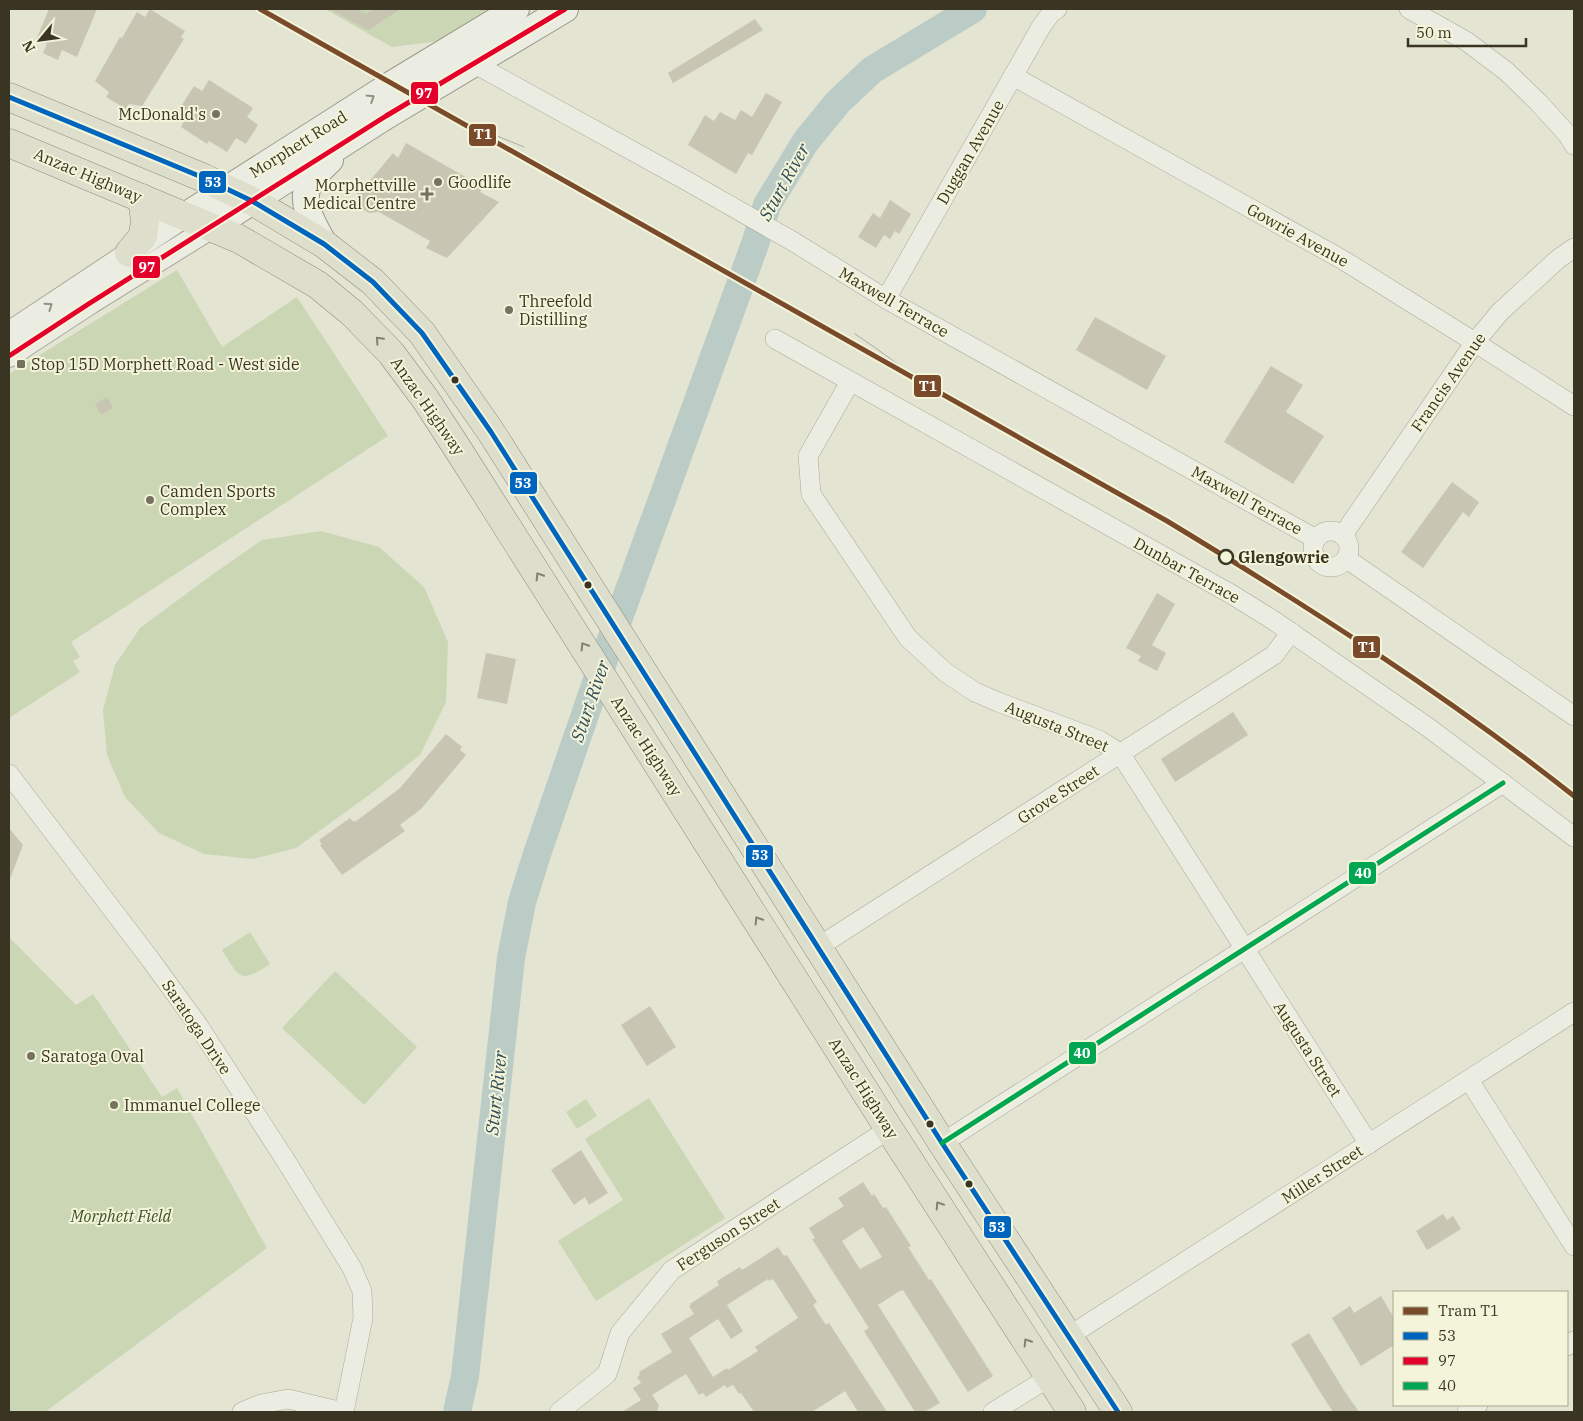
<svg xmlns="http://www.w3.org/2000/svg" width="1583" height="1421" font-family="'IBM Plex Serif',serif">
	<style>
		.green { fill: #cbd6b5 }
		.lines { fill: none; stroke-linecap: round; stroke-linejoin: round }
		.river { stroke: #bbcbc6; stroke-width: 28 }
		.building { fill: #c8c5b3; fill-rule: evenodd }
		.minor-casing { stroke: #aaa99a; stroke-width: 20 }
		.tertiary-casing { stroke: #aaa99a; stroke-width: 24 }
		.secondary-casing { stroke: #9a998a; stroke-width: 28 }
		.trunk-casing { stroke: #908e81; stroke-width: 29 }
		.minor { stroke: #ecede2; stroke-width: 19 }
		.tertiary { stroke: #ecede2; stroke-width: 22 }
		.secondary { stroke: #ecede2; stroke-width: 26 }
		.trunk { stroke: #dddecc; stroke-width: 28 }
		.tram { stroke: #acaca2; stroke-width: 1 }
		.bus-1-casing { stroke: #f3f4d9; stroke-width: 9 }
		.bus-2-casing { stroke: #f3f4d9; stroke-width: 9 }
		.bus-3-casing { stroke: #f3f4d9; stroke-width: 9 }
		.bus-1 { stroke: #0065bd; stroke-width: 5 }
		.bus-2 { stroke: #e4002b; stroke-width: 5 }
		.bus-3 { stroke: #00a651; stroke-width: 5 }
		.tram-1-casing { stroke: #f3f4d9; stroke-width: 9 }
		.tram-1 { stroke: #7a4b2a; stroke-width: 5 }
		.oneway { stroke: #929182 }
		.oneway2 { stroke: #83816e }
		.poi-dot { fill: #757260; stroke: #f3f4d9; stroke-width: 2 }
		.bus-dot { fill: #393522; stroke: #f3f4d9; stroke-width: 2 }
		.stop-dot { fill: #f3f4d9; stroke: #393522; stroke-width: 2.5 }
		.labels { text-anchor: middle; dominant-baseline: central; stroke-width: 4; stroke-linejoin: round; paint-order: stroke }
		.poi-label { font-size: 16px; fill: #393522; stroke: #f3f4d9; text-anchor: start }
		.street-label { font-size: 16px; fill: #393522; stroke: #f3f4d9 }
		.stop-label { font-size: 16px; font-weight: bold; fill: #393522; stroke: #f3f4d9; text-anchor: start }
		.park-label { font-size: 16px; font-style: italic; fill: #3c542a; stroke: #f3f4d9 }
		.water-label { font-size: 18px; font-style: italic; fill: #324e58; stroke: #f3f4d9 }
		.line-badge { stroke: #f3f4d9; stroke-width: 2 }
		.badge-label { font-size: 14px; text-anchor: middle; font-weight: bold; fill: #fff }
	</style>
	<rect width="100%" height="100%" fill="#e4e4d2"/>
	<!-- green -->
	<g class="green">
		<polygon points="325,9 490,9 440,41 392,47"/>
		<polygon points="177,270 222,347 297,297 388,436 71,642 80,657 73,661 80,672 9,718 9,374"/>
		<polygon points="321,531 379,547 424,587 448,642 446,702 420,755 373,792 296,848 253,859 204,854 159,833 125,797 107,755 103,710 115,665 140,628 213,574 262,540"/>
		<path d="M250 932 270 964C240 984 240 979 222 950Z"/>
		<polygon points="9,937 76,1005 93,994 162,1097 177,1088 267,1248 45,1412 9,1412"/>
		<polygon points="335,971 417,1047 364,1105 282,1028"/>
		<polygon points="649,1098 725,1218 596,1301 558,1241 623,1200 585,1139"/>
		<polygon points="586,1099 597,1116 577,1129 566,1112"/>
	</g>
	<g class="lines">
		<!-- river -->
		<polyline class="river" points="457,1412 465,1376 511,958 522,902 537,854 609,645 755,244 767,205 806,141 838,102 872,70 973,9"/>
	</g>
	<!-- building -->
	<g class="building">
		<polygon points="49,9 97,9 77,57 62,50 58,60 43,53 47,44 36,40"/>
		<polygon points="150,9 185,31 181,37 184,39 142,106 129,104 126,109 106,97 109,92 95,81 120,37 122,38 137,12 145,17"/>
		<polygon points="330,9 356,9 366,14 375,9 401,9 368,30"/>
		<polygon points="755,19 763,30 673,83 668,73"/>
		<polygon points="209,80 253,108 247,117 258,125 246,144 236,138 227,152 209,141 207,144 181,127 187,116 178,111 194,86 202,91"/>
		<polygon points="766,93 782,102 752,155 748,153 736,174 688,145 705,115 714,121 720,112 735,120 741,110 752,117"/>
		<polygon points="406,143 483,187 480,192 499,202 447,258 426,248 430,241 379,212 369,213 360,208 356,199 358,189 368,183 393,153 398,158"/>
		<polygon points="890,200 911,214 899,234 895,231 890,239 884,235 876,248 858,237 873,213 880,218"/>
		<polygon points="1095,317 1166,356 1147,390 1076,350"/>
		<polygon points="1271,366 1303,385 1286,412 1324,436 1293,484 1224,442"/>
		<polygon points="107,397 113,408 101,415 95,404"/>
		<polygon points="1452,482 1479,502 1469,517 1463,512 1423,568 1401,552"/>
		<polygon points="1157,593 1175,604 1152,645 1166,653 1157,671 1138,661 1141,656 1126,648"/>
		<polygon points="486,653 516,659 507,704 477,698"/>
		<polygon points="1233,712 1248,735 1175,782 1161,759"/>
		<polygon points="446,734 462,747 460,750 466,755 421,809 400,825 405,831 342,875 320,845 322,844 319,840 350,818 353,822 354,820 355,822 400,788"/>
		<polygon points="9,828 23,845 10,879 9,879"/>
		<polygon points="650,1006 676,1047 647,1066 621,1025"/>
		<polygon points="581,1150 608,1193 589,1205 585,1197 574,1205 551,1170"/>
		<path d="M863 1182 872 1196 874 1194 883 1208 886 1207 911 1246 908 1247 929 1280 931 1279 993 1376 968 1392 903 1290 898 1292 878 1305 940 1403 924 1412H915L864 1331 869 1328 812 1239 815 1238 809 1228 844 1206 838 1198ZM863 1227 882 1257 860 1269 842 1241Z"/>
		<polygon points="1443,1214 1447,1220 1453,1216 1461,1229 1427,1250 1416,1231"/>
		<path d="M778 1247 784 1256 787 1255 817 1302 813 1305 826 1325 829 1323 887 1412H858L845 1391 812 1412H754L741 1393 739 1394 733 1385 727 1388 725 1385 706 1397 703 1393 699 1395 686 1374 652 1395 659 1405 657 1412H622L641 1400 633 1388 641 1383 637 1377 640 1375 639 1372 672 1352 661 1334 694 1314 689 1306 691 1305 690 1304 719 1285 717 1281 740 1267 742 1270ZM768 1279 769 1281 773 1279 798 1318 755 1347 758 1351 728 1370 727 1368 713 1377 689 1338 718 1319 731 1339 743 1331 727 1305Z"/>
		<polygon points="1381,1296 1394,1318 1394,1345 1361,1366 1332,1318 1350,1306 1354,1313"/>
		<polygon points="1309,1333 1345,1392 1359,1412 1333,1412 1320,1392 1291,1344"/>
	</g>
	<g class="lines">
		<defs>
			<g id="minor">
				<polyline points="1409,9 1466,41 1506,71 1538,102 1568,135 1574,145"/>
				<polyline points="473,63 687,181 794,242 886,299 1316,539"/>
				<polyline points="1013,76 1343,260 1465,336 1574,406"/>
				<polyline points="886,299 1041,27 1051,13 1057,9"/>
				<polyline points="775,339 1231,594 1273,620 1429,728 1574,837"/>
				<polyline points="850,382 808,456 811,494 908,638 945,672 975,692 998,702 1099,740 1120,753 1369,1144"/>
				<circle cx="1331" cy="549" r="18"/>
				<polyline points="1343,535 1475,342 1500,312 1558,259 1574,248"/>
				<polyline points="1347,559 1574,716"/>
				<polyline points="9,774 150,959 198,1025 286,1161 352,1268 362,1291 363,1318 344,1412"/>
				<polyline points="818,947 1274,655 1291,632"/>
				<polyline points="1469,1080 1574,1246"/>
				<polyline points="942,1143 1503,783"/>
				<polyline points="1069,1336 1574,1012"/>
				<polyline points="1567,1346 1574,1341"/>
				<polyline points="242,1412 261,1404 288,1399 343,1412"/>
				<polyline points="559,1412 607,1374 620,1333 672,1270 889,1129"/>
				<polyline points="993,1412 1050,1377"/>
				<polyline points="1467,1412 1478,1405"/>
			</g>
			<g id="tertiary">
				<polyline points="9,333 185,216"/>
				<polyline points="9,356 90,303 212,227"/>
			</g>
			<g id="secondary">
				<polyline points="185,216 392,84 516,9"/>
				<polyline points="212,227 386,116 565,9"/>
				<path d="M324 244C315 227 299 204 309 184 313 176 323 167 330 160"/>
			</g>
			<g id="trunk">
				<polyline points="9,97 204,178 252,201 324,244 373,282 422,333 491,432 942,1143 1118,1412"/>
				<polyline points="9,143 239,239 318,285 352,313 391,353 426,400 461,454 889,1129 1072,1412"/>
				<polyline points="129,253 143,236 145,221 142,198"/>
			</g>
		</defs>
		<!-- minor casing -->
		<use href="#minor" class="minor-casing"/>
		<!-- tertiary casing -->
		<use href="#tertiary" class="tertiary-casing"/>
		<!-- secondary casing -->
		<use href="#secondary" class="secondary-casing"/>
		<!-- trunk casing -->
		<use href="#trunk" class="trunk-casing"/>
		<!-- minor -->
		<use href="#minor" class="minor"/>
		<!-- tertiary -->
		<use href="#tertiary" class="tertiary"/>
		<!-- secondary -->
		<use href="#secondary" class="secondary"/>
		<!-- trunk -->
		<use href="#trunk" class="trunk"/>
		<!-- tram -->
		<g class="tram">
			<polyline points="446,115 524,147"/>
			<path d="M855 334C882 351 906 372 933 389"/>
		</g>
		<defs>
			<polyline id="bus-1" points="9,97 204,178 252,201 324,244 373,282 422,333 491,432 942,1143 1118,1412"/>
			<polyline id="bus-2" points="9,356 90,303 386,116 565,9"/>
			<polyline id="bus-3" points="942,1143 1503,783"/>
		</defs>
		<!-- bus-1 casing -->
		<use href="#bus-1" class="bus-1-casing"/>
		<!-- bus-2 casing -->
		<use href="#bus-2" class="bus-2-casing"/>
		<!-- bus-3 casing -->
		<use href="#bus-3" class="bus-3-casing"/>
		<!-- bus-1 -->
		<use href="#bus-1" class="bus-1"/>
		<!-- bus-2 -->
		<use href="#bus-2" class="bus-2"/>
		<!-- bus-3 -->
		<use href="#bus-3" class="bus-3"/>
		<defs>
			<path id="tram-1" d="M260 9 1167 521C1307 606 1445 694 1574 796"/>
		</defs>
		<!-- tram-1 casing -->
		<use href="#tram-1" class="tram-1-casing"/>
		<!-- tram-1 -->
		<use href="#tram-1" class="tram-1"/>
	</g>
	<!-- one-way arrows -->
	<defs><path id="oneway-chevron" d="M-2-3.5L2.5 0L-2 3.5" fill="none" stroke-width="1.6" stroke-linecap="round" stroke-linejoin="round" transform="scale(1.25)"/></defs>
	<g class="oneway">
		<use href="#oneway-chevron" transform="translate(371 98) rotate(-32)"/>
		<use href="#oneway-chevron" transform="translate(49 306) rotate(-34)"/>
	</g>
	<g class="oneway2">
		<use href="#oneway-chevron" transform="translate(379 340) rotate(-133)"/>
		<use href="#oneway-chevron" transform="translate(539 576) rotate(-122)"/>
		<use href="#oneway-chevron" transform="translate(584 646) rotate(-122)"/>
		<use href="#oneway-chevron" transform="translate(758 920) rotate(-122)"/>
		<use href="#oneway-chevron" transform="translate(939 1205) rotate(-123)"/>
		<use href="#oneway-chevron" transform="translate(1027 1342) rotate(-123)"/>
	</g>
	<!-- markers -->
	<g class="poi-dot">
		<circle cx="216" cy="114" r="5"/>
		<circle cx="438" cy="182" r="5"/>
		<path d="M424.5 186.5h5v5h5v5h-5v5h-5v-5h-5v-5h5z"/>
		<circle cx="509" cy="310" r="5"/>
		<rect x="16" y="359" width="10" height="10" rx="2.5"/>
		<circle cx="150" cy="500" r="5"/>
		<circle cx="31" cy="1056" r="5"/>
		<circle cx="114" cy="1105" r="5"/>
	</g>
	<g class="bus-dot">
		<circle cx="455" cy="380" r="4.5"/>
		<circle cx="588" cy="585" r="4.5"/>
		<circle cx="930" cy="1124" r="4.5"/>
		<circle cx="969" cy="1184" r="4.5"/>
	</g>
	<circle class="stop-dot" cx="1226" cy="557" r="7"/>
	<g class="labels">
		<!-- poi labels -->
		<g class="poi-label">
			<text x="206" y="114" text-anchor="end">McDonald's</text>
			<text x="448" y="182">Goodlife</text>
			<text x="416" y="185" text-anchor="end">Morphettville<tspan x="416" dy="18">Medical Centre</tspan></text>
			<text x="519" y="301">Threefold<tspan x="519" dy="18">Distilling</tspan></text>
			<text x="31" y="364">Stop 15D Morphett Road - West side</text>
			<text x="160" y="491">Camden Sports<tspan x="160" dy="18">Complex</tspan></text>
			<text x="41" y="1056">Saratoga Oval</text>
			<text x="124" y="1105">Immanuel College</text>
		</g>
		<!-- street labels -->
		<g class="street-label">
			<text transform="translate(298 144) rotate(-32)">Morphett Road</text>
			<text transform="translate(970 152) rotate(-60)">Duggan Avenue</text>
			<text transform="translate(88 175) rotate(23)">Anzac Highway</text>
			<text transform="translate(1298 235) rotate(29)">Gowrie Avenue</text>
			<text transform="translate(894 302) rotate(30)">Maxwell Terrace</text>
			<text transform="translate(1448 382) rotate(-55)">Francis Avenue</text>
			<text transform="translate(428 406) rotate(55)">Anzac Highway</text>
			<text transform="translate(1247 500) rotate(29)">Maxwell Terrace</text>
			<text transform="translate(1187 570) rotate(29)">Dunbar Terrace</text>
			<text transform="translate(1057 726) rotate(22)">Augusta Street</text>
			<text transform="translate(647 746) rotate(57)">Anzac Highway</text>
			<text transform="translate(1058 794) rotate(-33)">Grove Street</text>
			<text transform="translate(197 1027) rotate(56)">Saratoga Drive</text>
			<text transform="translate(1308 1049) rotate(57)">Augusta Street</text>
			<text transform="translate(864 1088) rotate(58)">Anzac Highway</text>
			<text transform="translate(1322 1174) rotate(-33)">Miller Street</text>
			<text transform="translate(728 1234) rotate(-33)">Ferguson Street</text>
		</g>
		<!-- stop labels -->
		<g class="stop-label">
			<text x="1238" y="557">Glengowrie</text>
		</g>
		<!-- park labels -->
		<g class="park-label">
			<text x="121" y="1216">Morphett Field</text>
		</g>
		<!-- water labels -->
		<g class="water-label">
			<text transform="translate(784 182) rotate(-61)">Sturt River</text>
			<text transform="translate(590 701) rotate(-71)">Sturt River</text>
			<text transform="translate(496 1093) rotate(-84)">Sturt River</text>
		</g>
	</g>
	<g class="line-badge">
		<rect x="410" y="81" width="29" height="24" rx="5" fill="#e4002b"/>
		<rect x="468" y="123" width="29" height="24" rx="5" fill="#7a4b2a"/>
		<rect x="198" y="170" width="29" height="24" rx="5" fill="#0065bd"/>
		<rect x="132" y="255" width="29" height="24" rx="5" fill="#e4002b"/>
		<rect x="913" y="374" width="29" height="24" rx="5" fill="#7a4b2a"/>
		<rect x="509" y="471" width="29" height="24" rx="5" fill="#0065bd"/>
		<rect x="1352" y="635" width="29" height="24" rx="5" fill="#7a4b2a"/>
		<rect x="745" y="844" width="29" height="24" rx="5" fill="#0065bd"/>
		<rect x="1348" y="861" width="29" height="24" rx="5" fill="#00a651"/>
		<rect x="1068" y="1041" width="29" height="24" rx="5" fill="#00a651"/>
		<rect x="983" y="1215" width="29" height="24" rx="5" fill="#0065bd"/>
	</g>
	<g class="badge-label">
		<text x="424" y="98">97</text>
		<text x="483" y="139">T1</text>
		<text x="213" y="187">53</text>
		<text x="147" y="272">97</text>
		<text x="928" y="391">T1</text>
		<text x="523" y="488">53</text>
		<text x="1367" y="652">T1</text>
		<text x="760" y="860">53</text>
		<text x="1363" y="878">40</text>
		<text x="1082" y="1058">40</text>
		<text x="997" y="1232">53</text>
	</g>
	<!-- border -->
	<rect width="1583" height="1421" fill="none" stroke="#393522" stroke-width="20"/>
	<!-- legend -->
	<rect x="1393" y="1291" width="175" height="115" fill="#f3f4d9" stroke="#a9a890"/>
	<rect x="1403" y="1307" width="25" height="8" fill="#7a4b2a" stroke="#a9a890"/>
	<text x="1438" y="1316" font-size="15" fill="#393522">Tram T1</text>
	<rect x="1403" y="1332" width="25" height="8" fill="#0065bd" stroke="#a9a890"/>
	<text x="1438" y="1341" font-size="15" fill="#393522">53</text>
	<rect x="1403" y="1357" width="25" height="8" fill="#e4002b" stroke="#a9a890"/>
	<text x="1438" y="1366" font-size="15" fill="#393522">97</text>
	<rect x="1403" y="1382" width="25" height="8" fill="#00a651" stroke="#a9a890"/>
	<text x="1438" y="1391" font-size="15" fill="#393522">40</text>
	<!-- north arrow -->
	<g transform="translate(40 40) rotate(241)" stroke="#f3f4d9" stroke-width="4" paint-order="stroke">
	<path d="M0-4L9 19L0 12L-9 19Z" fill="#393522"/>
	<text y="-8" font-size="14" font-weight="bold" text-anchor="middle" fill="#393522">N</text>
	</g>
	<!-- scale -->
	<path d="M1408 38v8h118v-8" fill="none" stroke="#393522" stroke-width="2.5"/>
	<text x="1416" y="38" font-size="15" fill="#393522" stroke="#f3f4d9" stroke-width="4" paint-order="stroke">50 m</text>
</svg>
